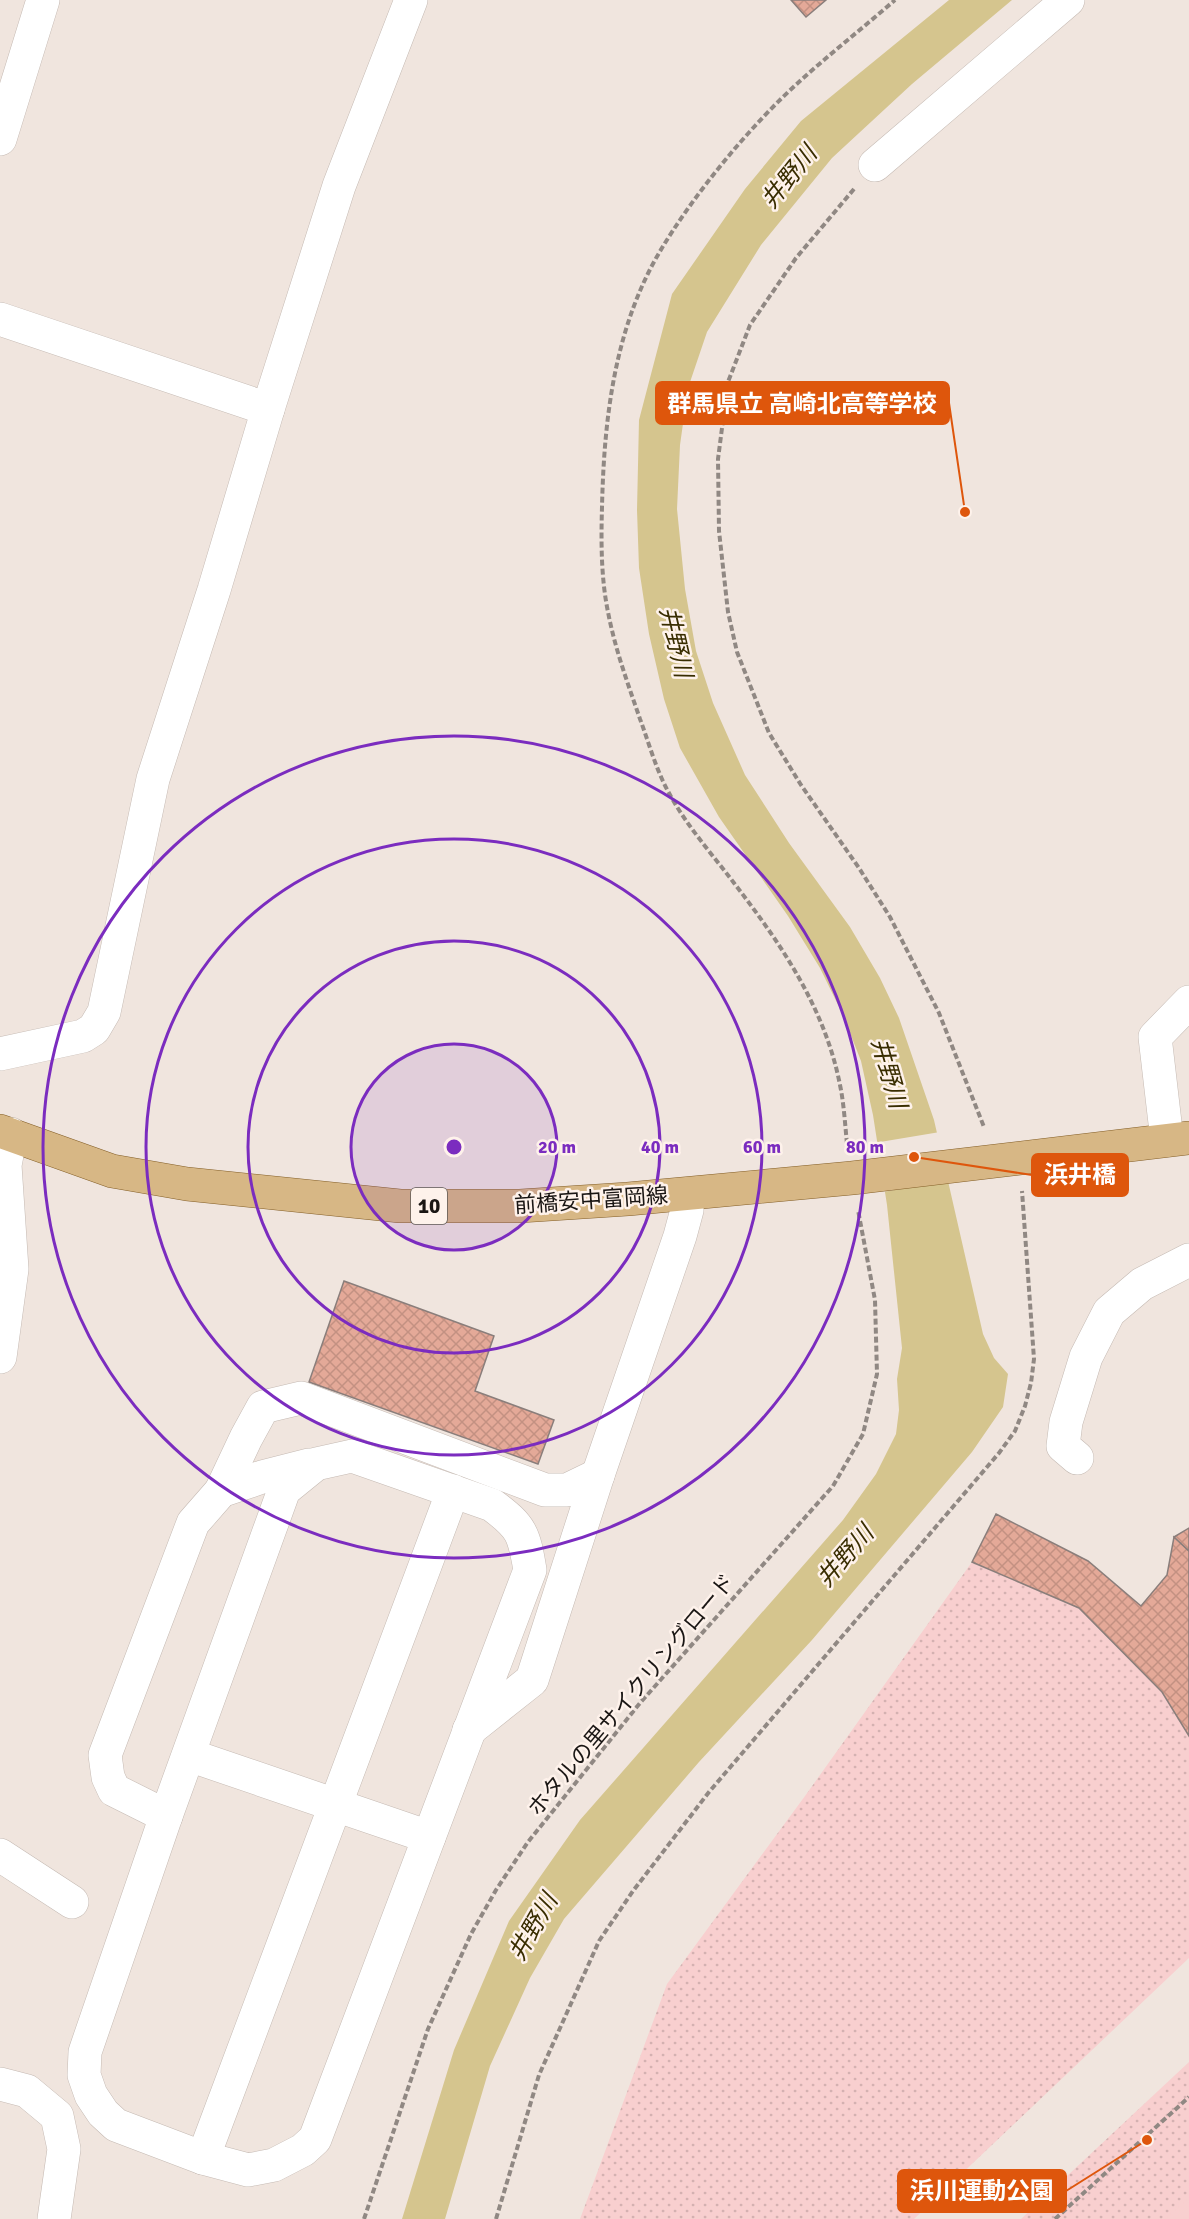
<svg xmlns="http://www.w3.org/2000/svg" width="1189" height="2219" font-family="Signika,'Noto Sans JP',sans-serif">
	<style>
		.grass { fill: url(#grass-dots) }
		.pitch { fill: #f8cfcf }
		.water { fill: #d5c58e }
		.pier { fill: #f0e5de }
		.building { fill: url(#building-cross-hatch); stroke: #8a7e7b; stroke-width: 1.5 }
		.lines { fill: none; stroke-linecap: round; stroke-linejoin: round }
		.minor-casing { stroke: #c5bab3; stroke-width: 34 }
		.major-casing { stroke: #845f28; stroke-width: 34 }
		.path { stroke: #908883; stroke-width: 4; stroke-dasharray: 6 3; stroke-linecap: butt }
		.minor { stroke: #fff; stroke-width: 33 }
		.major { stroke: #d7b785; stroke-width: 33 }
		.ring { fill: none; stroke: #7b2cbf; stroke-width: 3 }
		.labels { text-anchor: middle; dominant-baseline: central; stroke-width: 5; stroke-linejoin: round; paint-order: stroke }
		.shield { fill: #fef2eb; stroke: #5e5854; stroke-width: 1.5 }
		.shield-label { font-size: 21px; font-weight: bold; fill: #1a1614 }
		.street-label { font-size: 22px; fill: #1a1614; stroke: #fef2eb }
		.water-label { font-size: 24px; font-style: italic; fill: #392d00; stroke: #fef2eb }
		.centre { fill: #7b2cbf; stroke: #fef2eb; stroke-width: 3 }
		.ring-label { font-size: 18px; text-anchor: middle; font-weight: bold; fill: #7b2cbf; stroke: #fef2eb; stroke-width: 5; stroke-linejoin: round; paint-order: stroke }
		.leader { fill: none; stroke: #de560c; stroke-width: 2 }
		.callout-dot { fill: #de560c; stroke: #fef2eb; stroke-width: 2 }
		.callout { fill: #de560c; stroke: #de560c; stroke-width: 2 }
		.callout-label { font-size: 24px; text-anchor: middle; font-weight: bold; fill: #fff }
	</style>
	<defs>
		<pattern id="grass-dots" width="8" height="8" patternUnits="userSpaceOnUse" patternTransform="scale(1.5)"><rect width="8" height="8" fill="#f8cfcf"/><path d="M2 2h.1M6 6h.1" fill="none" stroke="#d4b1b1" stroke-width="1.8" stroke-linecap="round"/></pattern>
		<pattern id="building-cross-hatch" width="8" height="8" patternUnits="userSpaceOnUse" patternTransform="scale(1.5)"><rect width="8" height="8" fill="#e4a998"/><path d="M0 0l8 8M0 8l8-8" fill="none" stroke="#c39182"/></pattern>
	</defs>
	<rect width="100%" height="100%" fill="#f0e5de"/>
	<!-- grass -->
	<g class="grass">
		<polygon points="972,1562 1079,1608 1162,1692 1189,1736 1189,1958 914,2219 580,2219 667,1984 805,1796"/>
		<polygon points="1189,2062 1189,2219 1021,2219"/>
	</g>
	<!-- pitch -->
	<polygon class="pitch" points="1189,2198 1189,2219 1165,2219"/>
	<!-- water -->
	<polygon class="water" points="949,0 1012,0 912,84 832,158 761,245 707,332 688,388 680,445 677,509 685,589 696,651 713,703 745,775 789,843 850,927 880,978 899,1018 934,1120 983,1334 994,1358 1008,1374 1003,1407 972,1452 812,1640 699,1762 564,1919 530,1978 490,2066 445,2219 402,2219 454,2050 509,1921 580,1820 843,1520 876,1474 896,1434 899,1410 897,1379 902,1348 887,1205 873,1115 861,1061 843,1015 820,968 788,916 719,817 680,748 664,699 649,634 639,568 637,510 639,420 672,294 745,189 801,121"/>
	<!-- pier -->
	<polygon class="pier" points="940,1132 950,1181 882,1192 874,1143"/>
	<!-- building -->
	<g class="building">
		<polygon points="791,0 826,0 806,17"/>
		<polygon points="344,1281 494,1336 475,1391 554,1420 538,1464 309,1382"/>
		<polygon points="996,1514 1088,1561 1141,1606 1167,1575 1174,1537 1189,1551 1189,1736 1162,1692 1079,1608 972,1562"/>
		<polygon points="1189,1528 1189,1551 1174,1537"/>
	</g>
	<g class="lines">
		<defs>
			<g id="minor">
				<polyline points="0,139 43,0"/>
				<polyline points="875,165 1068,0"/>
				<polyline points="0,319 268,409"/>
				<polyline points="0,1054 83,1036 94,1029 104,1012 153,779 214,590 268,409 339,186 411,0"/>
				<polyline points="1167,1140 1155,1037 1189,1002"/>
				<polyline points="0,1357 12,1269 5,1165 11,1134"/>
				<path d="M352 1456 492 1505C522 1527 524 1534 530 1570L315 2139 303 2150 274 2165 248 2170 203 2158 116 2125 103 2113 91 2095 84 2075 85 2052 166 1816 284 1490 316 1464Z"/>
				<polyline points="1077,1458 1063,1446 1066,1422 1086,1357 1109,1312 1142,1284 1189,1260"/>
				<polyline points="221,1491 246,1438 263,1407 301,1398 545,1490 567,1490 598,1475"/>
				<polyline points="469,1730 532,1680 598,1475 680,1236 687,1210 688,1194"/>
				<polyline points="189,1755 429,1837"/>
				<polyline points="166,1816 114,1790 108,1777 105,1755 193,1523 221,1491 262,1477 309,1465"/>
				<polyline points="0,1855 72,1902"/>
				<polyline points="0,2084 27,2091 57,2116 64,2149 54,2219"/>
				<polyline points="203,2158 453,1491"/>
			</g>
			<polyline id="major" points="0,1131 112,1171 187,1184 400,1206 520,1206 628,1199 852,1178 1189,1138"/>
		</defs>
		<!-- minor casing -->
		<use href="#minor" class="minor-casing"/>
		<!-- major casing -->
		<use href="#major" class="major-casing"/>
		<!-- path -->
		<g class="path">
			<polyline points="854,189 796,258 750,325 728,382 718,459 719,531 728,612 737,652 769,733 801,785 859,868 890,917 939,1013 984,1127"/>
			<path d="M847 1144C845 1124 844 1104 840 1085 825 1008 781 944 734 883 712 854 686 825 669 793 656 770 649 743 640 719 628 684 615 649 608 612 601 578 601 542 602 507 604 420 614 330 659 253 693 195 750 126 800 81 831 53 864 27 895 0"/>
			<polyline points="364,2219 428,2029 471,1934 496,1890 528,1842 640,1703 833,1486 863,1434 877,1374 875,1300 858,1210"/>
			<polyline points="496,2219 539,2075 599,1941 633,1891 709,1792 999,1453 1015,1431 1025,1406 1031,1383 1034,1359 1022,1191"/>
			<polyline points="1055,2219 1189,2097"/>
		</g>
		<!-- minor -->
		<use href="#minor" class="minor"/>
		<!-- major -->
		<use href="#major" class="major"/>
	</g>
	<!-- distance rings -->
	<circle cx="454" cy="1147" r="103" fill="#7b2cbf" fill-opacity=".12"/>
	<g class="ring">
		<circle cx="454" cy="1147" r="103"/>
		<circle cx="454" cy="1147" r="206"/>
		<circle cx="454" cy="1147" r="308"/>
		<circle cx="454" cy="1147" r="411"/>
	</g>
	<g class="labels">
		<!-- shield labels -->
		<rect class="shield" x="411" y="1188" width="36" height="36" rx="4.5"/>
		<g class="shield-label">
			<text x="429" y="1206">10</text>
		</g>
		<!-- street labels -->
		<g class="street-label">
			<text transform="translate(591 1200) rotate(-4)">前橋安中富岡線</text>
			<text transform="translate(631 1695) rotate(-50)">ホタルの里サイクリングロード</text>
		</g>
		<!-- water labels -->
		<g class="water-label">
			<text transform="translate(789 177) rotate(-51)">井野川</text>
			<text transform="translate(676 642) rotate(77)">井野川</text>
			<text transform="translate(889 1073) rotate(74)">井野川</text>
			<text transform="translate(845 1556) rotate(-49)">井野川</text>
			<text transform="translate(533 1927) rotate(-60)">井野川</text>
		</g>
	</g>
	<circle cx="454" cy="1147" r="9" class="centre"/>
	<g class="ring-label">
		<text x="557" y="1153">20 m</text>
		<text x="660" y="1153">40 m</text>
		<text x="762" y="1153">60 m</text>
		<text x="865" y="1153">80 m</text>
	</g>
	<!-- callouts -->
	<path class="leader" d="M965 512L949 403M914 1157L1032 1175M1147 2140L1066 2191"/>
	<g class="callout-dot">
		<circle cx="965" cy="512" r="6"/>
		<circle cx="914" cy="1157" r="6"/>
		<circle cx="1147" cy="2140" r="6"/>
	</g>
	<g class="callout">
		<rect x="656" y="382" width="293" height="42" rx="6"/>
		<rect x="1032" y="1154" width="96" height="42" rx="6"/>
		<rect x="898" y="2170" width="168" height="42" rx="6"/>
	</g>
	<g class="callout-label">
		<text x="802" y="412">群馬県立 高崎北高等学校</text>
		<text x="1080" y="1183">浜井橋</text>
		<text x="982" y="2199">浜川運動公園</text>
	</g>
</svg>
